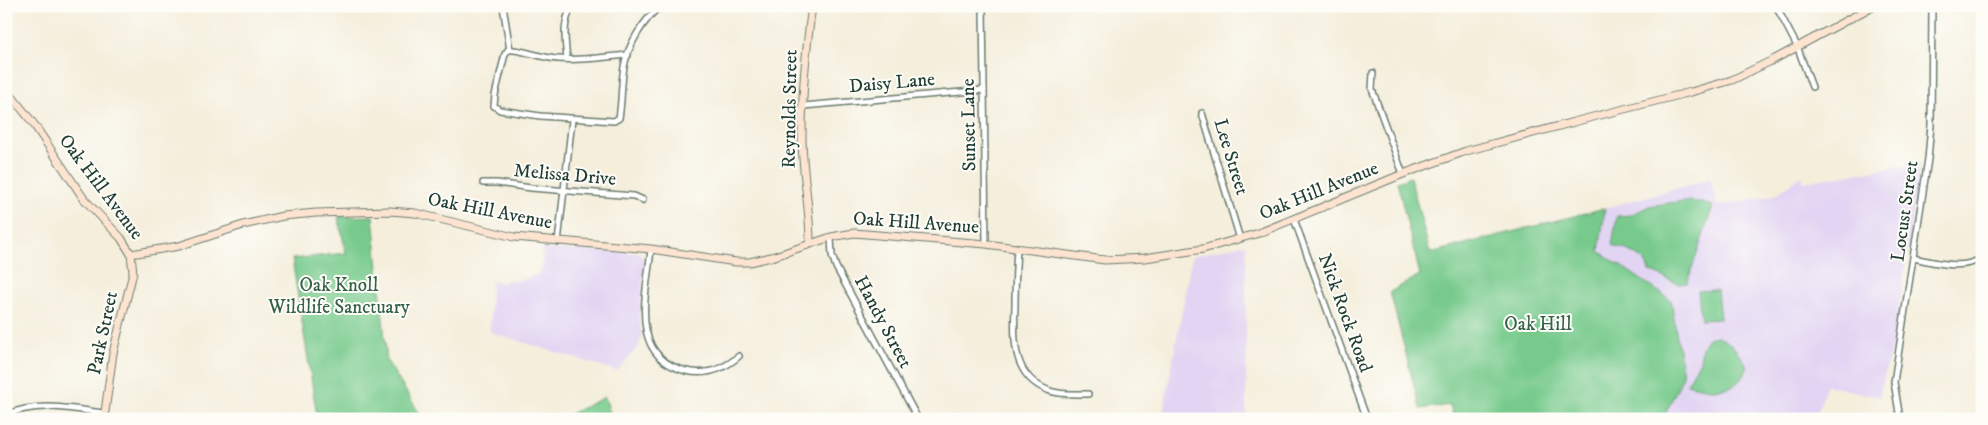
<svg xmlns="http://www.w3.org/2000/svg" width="1988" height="425" font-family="'IM FELL DW Pica',serif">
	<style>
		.built { fill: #e2d4f3 }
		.green { fill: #77ca8c; stroke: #4b8460 }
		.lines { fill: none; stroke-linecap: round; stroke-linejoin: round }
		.street-casing { stroke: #6a7b6e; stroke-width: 8 }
		.secondary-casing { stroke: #6a7b6e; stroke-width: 9 }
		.street { stroke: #fff; stroke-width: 5 }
		.secondary { stroke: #fde4d1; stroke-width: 7 }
		.labels { text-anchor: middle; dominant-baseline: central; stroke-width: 4; stroke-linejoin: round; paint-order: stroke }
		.street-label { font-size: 19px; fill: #1f3d34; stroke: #fdfcf7 }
		.park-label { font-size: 19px; fill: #35604a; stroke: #fdfcf7 }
	</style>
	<rect width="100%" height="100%" fill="#fdfcf7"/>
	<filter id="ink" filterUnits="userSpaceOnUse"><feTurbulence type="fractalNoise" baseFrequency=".02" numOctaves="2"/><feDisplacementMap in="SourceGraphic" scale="10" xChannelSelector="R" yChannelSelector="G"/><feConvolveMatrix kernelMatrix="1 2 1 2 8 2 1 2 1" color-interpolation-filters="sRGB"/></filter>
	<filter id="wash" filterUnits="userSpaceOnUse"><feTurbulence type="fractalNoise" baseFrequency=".0096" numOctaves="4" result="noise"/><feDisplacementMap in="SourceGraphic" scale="20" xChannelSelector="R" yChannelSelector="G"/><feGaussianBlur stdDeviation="1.12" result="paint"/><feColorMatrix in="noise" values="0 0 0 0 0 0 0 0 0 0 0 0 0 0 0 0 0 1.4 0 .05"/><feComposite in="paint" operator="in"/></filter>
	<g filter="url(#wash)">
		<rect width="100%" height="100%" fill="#f4eedb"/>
		<!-- built -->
		<g class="built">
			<polygon points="1921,163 1896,329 1879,397 1826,385 1816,419 1663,419 1683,376 1599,251 1605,208 1710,179 1718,206 1775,195 1802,176 1803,182"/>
			<polygon points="1246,244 1246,419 1162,419 1192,256"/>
			<polygon points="543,248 639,253 643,258 645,264 639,317 642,337 638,347 617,371 490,332 491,281 504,283 505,280 517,281 538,275 542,267"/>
		</g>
		<!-- green -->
		<g class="green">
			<polygon points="1410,177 1430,253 1605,208 1599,251 1671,300 1683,376 1663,419 1454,419 1450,405 1420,409 1390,292 1420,275 1397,182"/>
			<path d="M1684 201 1698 202 1713 206 1687 283 1679 284 1649 271C1645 254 1626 250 1612 245L1617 216 1631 215 1649 206Z"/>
			<polygon points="373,216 387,361 423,419 317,416 292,259 346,253 338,217"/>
			<polygon points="1717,290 1720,319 1701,320 1698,291"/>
			<path d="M1718 336 1732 345 1748 366C1738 395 1712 391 1687 384L1700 361 1702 347 1708 338Z"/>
			<polygon points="605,397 612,419 560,419"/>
		</g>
	</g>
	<g filter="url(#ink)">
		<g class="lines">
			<defs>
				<g id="street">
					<polyline points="503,6 510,50"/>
					<polyline points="983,6 986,244"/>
					<polyline points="1776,6 1797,46 1812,87"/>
					<path d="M628 55C604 57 581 61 558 59 544 59 518 48 508 50L505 54 495 95 494 106 500 110 540 116 614 121 619 118C622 101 621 83 624 67 628 45 643 21 660 6"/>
					<path d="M567 59C565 39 562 24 572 6"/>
					<polyline points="1373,73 1372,89 1403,174"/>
					<polyline points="803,106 984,90"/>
					<polyline points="1202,113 1240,239"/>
					<polyline points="483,183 497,183 531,188 634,196 643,200"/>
					<polyline points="1294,219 1367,419"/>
					<polyline points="831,237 832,255 836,267 918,419"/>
					<polyline points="558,242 572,120"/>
					<path d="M1017 247C1016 266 1015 286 1015 305 1014 339 1011 377 1050 391 1062 395 1076 394 1088 394"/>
					<path d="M651 249C647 293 627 356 686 371 707 376 724 369 739 356"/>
					<path d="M1913 258C1935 262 1962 271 1982 258"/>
					<path d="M6 415C38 401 71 409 104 413"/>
					<polyline points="1900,419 1894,382 1928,159 1931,125 1932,6"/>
				</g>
				<g id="secondary">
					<polyline points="6,89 33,123 84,199 121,238 131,254 133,273 113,353 104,419"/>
					<path d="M810 243C810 207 802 172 802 136 802 93 806 49 812 6"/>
					<polyline points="131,254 179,246 243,225 283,216 316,213 390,211 415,213 514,237 651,249 736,262 750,262 775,256 831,237 854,233 986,244 1105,260 1145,258 1203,249 1259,233 1403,174 1466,151 1585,119 1691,92 1732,80 1775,59 1873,6"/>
				</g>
			</defs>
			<!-- street casing -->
			<use href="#street" class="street-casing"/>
			<!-- secondary casing -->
			<use href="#secondary" class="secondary-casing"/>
			<!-- street -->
			<use href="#street" class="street"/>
			<!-- secondary -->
			<use href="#secondary" class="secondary"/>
		</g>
	</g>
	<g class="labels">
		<!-- street labels -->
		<g class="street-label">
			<text transform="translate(892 83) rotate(-5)">Daisy Lane</text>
			<text transform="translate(790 109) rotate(-89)">Reynolds Street</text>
			<text transform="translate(969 125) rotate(-91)">Sunset Lane</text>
			<text transform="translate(1231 157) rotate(73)">Lee Street</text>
			<text transform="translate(565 175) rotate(5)">Melissa Drive</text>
			<text transform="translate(101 187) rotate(53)">Oak Hill Avenue</text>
			<text transform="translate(1319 191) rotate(-22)">Oak Hill Avenue</text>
			<text transform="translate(490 211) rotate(11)">Oak Hill Avenue</text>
			<text transform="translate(1905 211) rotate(-82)">Locust Street</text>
			<text transform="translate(916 223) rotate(4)">Oak Hill Avenue</text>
			<text transform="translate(1345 313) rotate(70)">Nick Rock Road</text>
			<text transform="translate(883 322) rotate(62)">Handy Street</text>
			<text transform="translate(103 333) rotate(-78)">Park Street</text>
		</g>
		<!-- park labels -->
		<g class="park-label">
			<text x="339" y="285">Oak Knoll<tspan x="339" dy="22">Wildlife Sanctuary</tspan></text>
			<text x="1538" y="324">Oak Hill</text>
		</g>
	</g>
	<!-- margin -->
	<rect width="1988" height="425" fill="none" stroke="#fdfcf7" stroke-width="25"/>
</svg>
